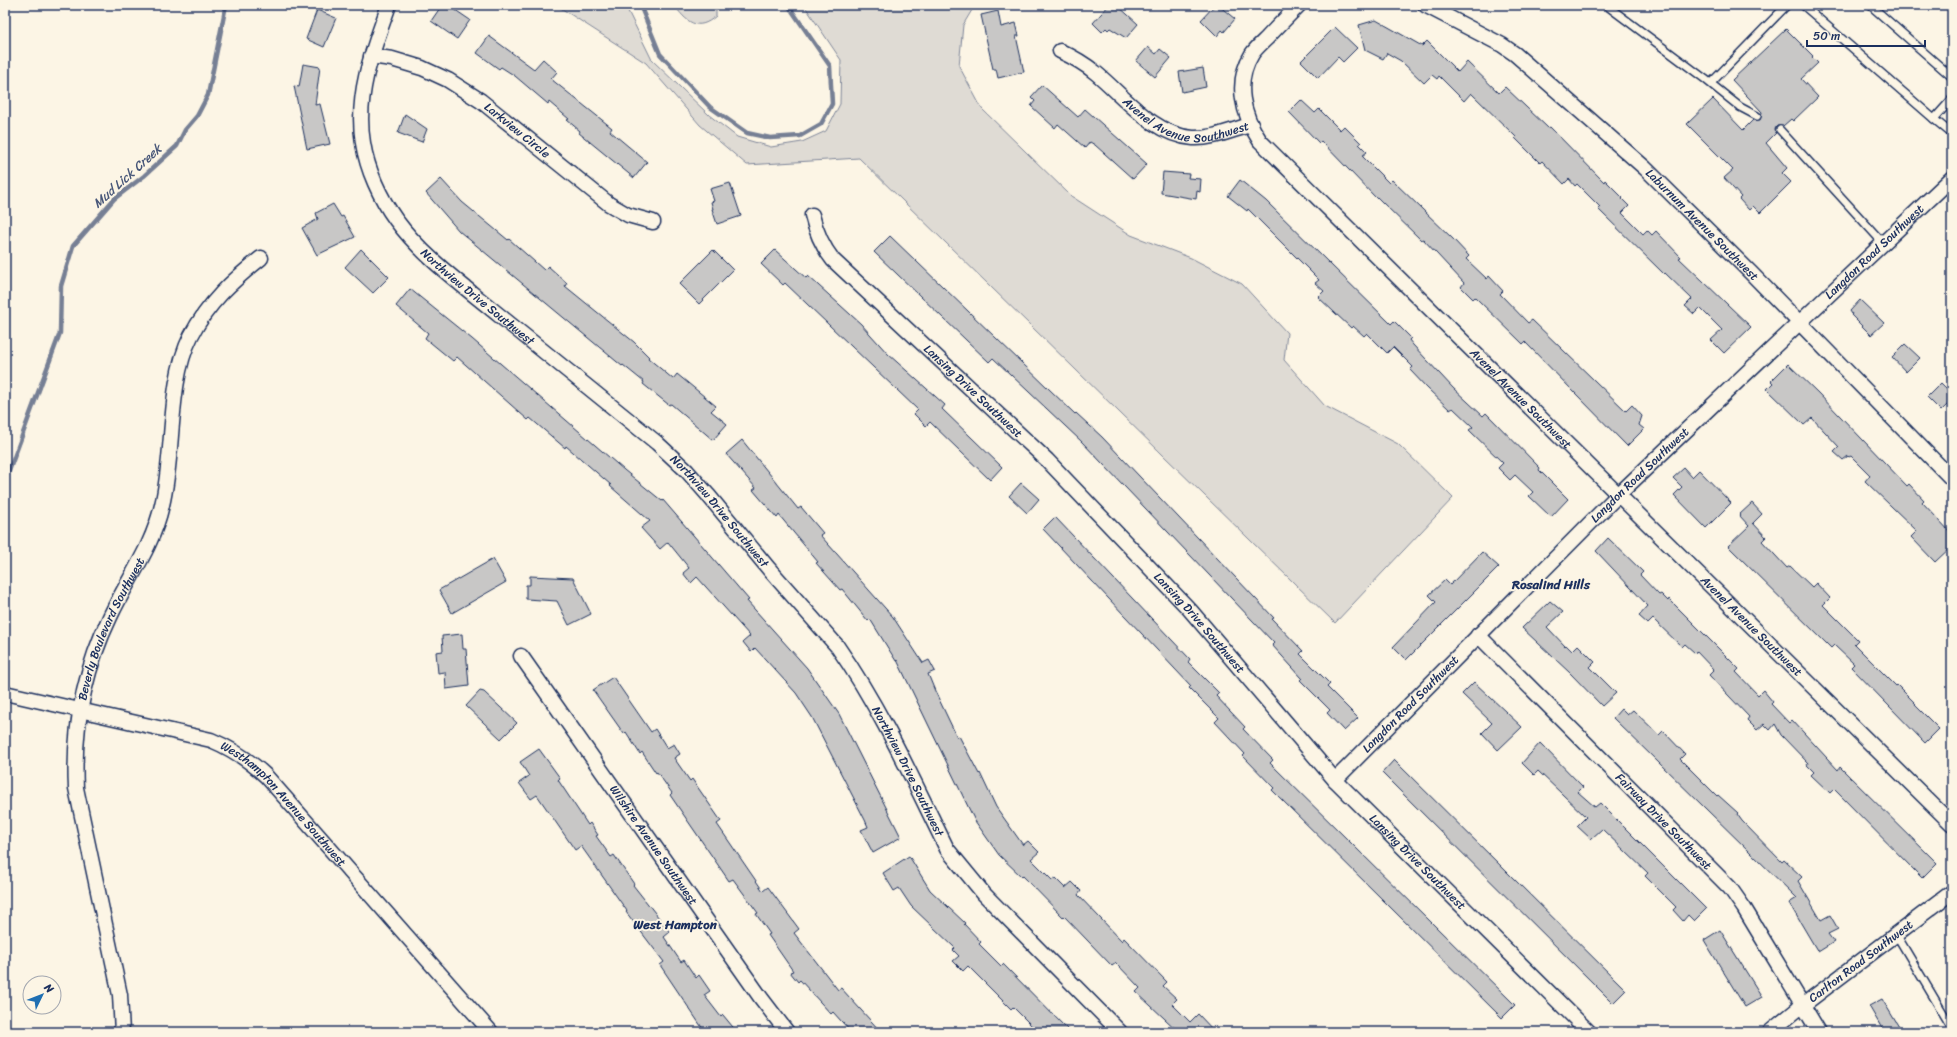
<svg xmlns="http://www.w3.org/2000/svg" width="1957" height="1037" font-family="Sriracha,sans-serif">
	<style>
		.green { fill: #dfdbd4; stroke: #7d8599 }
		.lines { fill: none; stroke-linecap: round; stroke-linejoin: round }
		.stream { stroke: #767f94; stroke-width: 4.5 }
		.building { fill: #c8c7c6; stroke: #1b2f5e }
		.lane-casing { stroke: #1b2f5e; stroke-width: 10 }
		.street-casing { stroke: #1b2f5e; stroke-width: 17 }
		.lane { stroke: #fcf5e5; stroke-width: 7 }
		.street { stroke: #fcf5e5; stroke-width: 14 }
		.labels { text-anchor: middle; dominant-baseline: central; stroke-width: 4; stroke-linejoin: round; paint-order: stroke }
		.street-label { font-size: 12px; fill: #1b2f5e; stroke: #fcf5e5 }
		.water-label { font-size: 13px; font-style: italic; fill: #485779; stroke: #fcf5e5 }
		.neighbourhood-label { font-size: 13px; font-weight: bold; fill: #1b2f5e; stroke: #fcf5e5 }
	</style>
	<rect width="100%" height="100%" fill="#fcf5e5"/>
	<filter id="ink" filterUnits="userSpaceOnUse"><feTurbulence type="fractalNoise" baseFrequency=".025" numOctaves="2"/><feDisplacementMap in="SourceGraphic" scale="8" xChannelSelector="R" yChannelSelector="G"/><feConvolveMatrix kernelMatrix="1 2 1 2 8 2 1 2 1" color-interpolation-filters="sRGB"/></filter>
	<g filter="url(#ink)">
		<!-- green -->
		<g class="green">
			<polygon points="556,5 625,5 652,60 709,115 737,137 771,147 802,142 826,131 840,104 841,60 804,5 975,5 963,25 959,66 982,109 1071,196 1131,235 1191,258 1242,284 1287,333 1284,360 1325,406 1398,444 1453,498 1335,623 859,158 747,165 700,125 646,63"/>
			<path d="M674 5H716V16C697 33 686 21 674 5Z"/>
		</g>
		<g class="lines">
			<!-- stream -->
			<g class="stream">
				<polyline points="640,5 660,54 710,107 747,133 770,138 800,136 821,124 832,104 830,66 788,5"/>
				<polyline points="5,475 9,471 60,333 61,286 73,246 114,199 144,176 177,146 185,130 197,116 208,95 226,5"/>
			</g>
		</g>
		<!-- building -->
		<g class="building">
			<polygon points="442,5 448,5 470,20 457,39 431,21"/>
			<polygon points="1109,5 1117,5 1138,24 1126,38 1110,28 1108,30 1106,28 1102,32 1093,23"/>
			<polygon points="1215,5 1218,5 1235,19 1224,32 1222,30 1217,36 1201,20"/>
			<polygon points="317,10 336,18 324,47 306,39"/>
			<polygon points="998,11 1001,27 1016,23 1019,36 1016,36 1024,72 998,78 996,69 993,69 981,15"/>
			<polygon points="1376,20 1422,46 1427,41 1458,72 1467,62 1499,93 1505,87 1548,128 1550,127 1604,182 1605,180 1623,198 1622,199 1629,206 1622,213 1643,234 1647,230 1652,235 1656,231 1681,257 1679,258 1751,327 1724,353 1711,340 1722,330 1700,308 1694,314 1685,306 1692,299 1665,273 1664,274 1598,209 1600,207 1577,184 1575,186 1569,179 1564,184 1542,161 1540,163 1515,138 1516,137 1471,93 1464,101 1439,76 1437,79 1432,75 1424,83 1401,61 1387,53 1383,59 1365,50 1359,25"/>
			<polygon points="1335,27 1357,48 1343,62 1338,57 1318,78 1301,61"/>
			<polygon points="1786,29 1813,56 1812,57 1818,63 1801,79 1818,97 1793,121 1791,119 1783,126 1777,126 1775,129 1776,133 1766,143 1787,168 1782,173 1791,182 1760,213 1753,206 1749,210 1739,199 1741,197 1724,178 1733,170 1687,124 1713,99 1743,130 1753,120 1760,120 1762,112 1732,80"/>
			<polygon points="489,36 534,69 543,59 557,72 551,79 612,128 610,131 647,162 634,178 579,133 580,131 567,120 569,119 549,102 548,104 515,76 501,67 499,69 477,53"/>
			<polygon points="1148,47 1156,54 1160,49 1171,58 1155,77 1136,61"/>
			<polygon points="303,64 320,67 315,105 320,104 330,144 307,149 294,86 299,87"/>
			<polygon points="1203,68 1206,87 1182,92 1179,72"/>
			<polygon points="1042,85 1078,117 1085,109 1147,164 1133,179 1095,145 1090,142 1085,148 1058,124 1055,128 1031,106 1035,101 1031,97"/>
			<polygon points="1301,100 1315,113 1319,109 1340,130 1344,126 1361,143 1359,144 1367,152 1362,156 1389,183 1392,180 1453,239 1469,256 1466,259 1487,279 1489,276 1503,291 1500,294 1528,323 1532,320 1626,411 1632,405 1642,416 1639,425 1644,429 1627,446 1525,342 1523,344 1475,297 1473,299 1461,287 1464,283 1423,239 1421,240 1382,202 1377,197 1376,198 1321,141 1319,143 1289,112"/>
			<polygon points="405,114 427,129 422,142 398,133"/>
			<polygon points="1163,172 1189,174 1188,178 1201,179 1200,192 1197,191 1196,199 1161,193"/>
			<polygon points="441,179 462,202 508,240 509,239 544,270 548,266 567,283 565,286 634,342 649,357 648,358 673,379 677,374 716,406 711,411 727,424 713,440 671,404 669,405 643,384 644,382 623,365 622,366 459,231 426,193"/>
			<polygon points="1240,180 1266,201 1391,324 1394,321 1411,338 1409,340 1413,345 1453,388 1483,416 1486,413 1540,468 1539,470 1568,499 1551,517 1529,496 1533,492 1515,475 1510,480 1498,468 1503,463 1469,430 1473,427 1453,408 1450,410 1427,388 1410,370 1413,367 1393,347 1387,353 1367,333 1364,336 1353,326 1351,328 1318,297 1324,291 1315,283 1319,280 1248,209 1247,211 1228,196"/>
			<polygon points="730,183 741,216 717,224 712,209 713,209 711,202 714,201 710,189"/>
			<polygon points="333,204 341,217 343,216 355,237 317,255 302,228 318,219 316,213"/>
			<polygon points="890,236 1075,414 1076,413 1102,437 1274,618 1272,619 1303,651 1300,654 1330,684 1327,687 1358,718 1344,731 1327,713 1330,710 1300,680 1302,678 1272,645 1274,643 1082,442 993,358 989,362 874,252"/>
			<polygon points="361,249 389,277 373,293 345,267"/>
			<polygon points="713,250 733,270 699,304 679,284"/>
			<polygon points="775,250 806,278 808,276 861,324 888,354 945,405 942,409 1002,467 990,480 930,422 926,426 914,414 918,410 785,283 783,285 761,264"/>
			<polygon points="410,289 472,339 624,470 662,501 663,500 749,600 747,601 807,668 839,714 901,837 873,853 861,830 868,827 865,820 812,717 796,693 755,648 751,652 743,642 750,636 697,577 691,583 683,573 689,568 668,542 660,549 641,528 650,521 610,486 611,485 566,446 565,448 530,418 528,420 457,357 453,361 425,338 428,333 396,306"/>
			<polygon points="1860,300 1884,323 1871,335 1851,315 1852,314 1850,311"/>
			<polygon points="1905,344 1920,358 1906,372 1892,357"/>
			<polygon points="1788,364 1818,393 1907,486 1909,484 1924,500 1922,502 1952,534 1952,546 1935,562 1911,537 1917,531 1865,481 1870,475 1851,456 1849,457 1848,456 1843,460 1834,452 1839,447 1812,418 1804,425 1767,389 1773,383 1771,381"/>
			<polygon points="1941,383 1952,394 1952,400 1941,411 1927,397"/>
			<polygon points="742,440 798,509 801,507 823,533 820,535 893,617 923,663 929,660 935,671 928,674 935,691 957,737 959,736 979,774 980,773 996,807 1023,845 1028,841 1039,852 1031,859 1052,880 1055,878 1065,888 1072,882 1081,891 1078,895 1122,941 1124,938 1167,982 1163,986 1177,999 1172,1004 1190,1022 1198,1014 1215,1032 1179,1032 1136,992 1140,988 1116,963 1112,966 1064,916 1063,917 1023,876 1022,877 999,855 975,821 897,660 896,661 870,619 868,621 842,589 840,590 816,563 818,562 779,515 777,518 753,490 756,488 726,454"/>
			<polygon points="1684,468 1692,477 1699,470 1731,503 1706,528 1674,495 1682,487 1673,478"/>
			<polygon points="1021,483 1039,499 1027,513 1009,496"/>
			<polygon points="1752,503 1762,514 1753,523 1766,537 1762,541 1787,568 1790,566 1812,587 1816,583 1830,598 1823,605 1858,640 1854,644 1896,686 1897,685 1916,704 1915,705 1939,729 1925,743 1851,667 1854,664 1834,645 1831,648 1728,546 1749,526 1739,515"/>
			<polygon points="1055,517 1190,659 1188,662 1219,693 1216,696 1245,727 1243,729 1273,760 1270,763 1515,1005 1502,1018 1272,790 1274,788 1243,756 1245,754 1215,722 1219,718 1189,688 1191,686 1043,529"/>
			<polygon points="1608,538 1643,572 1640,575 1659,595 1661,594 1668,601 1669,599 1739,669 1736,672 1758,695 1763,690 1773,702 1771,704 1789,723 1792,720 1838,770 1840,767 1937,863 1922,878 1834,789 1830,793 1811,775 1814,772 1807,765 1808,763 1781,735 1775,724 1770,730 1764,724 1757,730 1747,720 1749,717 1709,675 1714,670 1696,651 1695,653 1685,644 1682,647 1653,619 1648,624 1639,616 1648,606 1596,551"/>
			<polygon points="1482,552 1499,567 1406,660 1393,647 1436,602 1429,595 1445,580 1450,585"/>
			<polygon points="493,559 506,582 452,613 439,590"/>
			<polygon points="530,576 573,578 591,614 569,625 557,601 526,599 526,585 530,585"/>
			<polygon points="1550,601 1563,612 1547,627 1565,646 1566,645 1572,651 1578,645 1595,662 1590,667 1616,693 1602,706 1570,673 1522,628"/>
			<polygon points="462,634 463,649 466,649 469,686 446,689 445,672 438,673 436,652 443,651 442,636"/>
			<polygon points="613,677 651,732 655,729 667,748 674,744 680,754 674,758 690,781 692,779 721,821 717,824 763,891 768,887 799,929 794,933 838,990 841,988 881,1032 851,1032 833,1012 831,1014 800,980 798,982 790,972 793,971 768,935 770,934 756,914 758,913 733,879 729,881 670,795 672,793 657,772 656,773 642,752 640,754 626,732 624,734 593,690"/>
			<polygon points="1474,682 1522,727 1498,750 1482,733 1492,723 1462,694"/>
			<polygon points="480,691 484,692 517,723 501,739 466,706"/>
			<polygon points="1621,709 1627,715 1633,710 1659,735 1663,731 1685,754 1680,759 1717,796 1718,795 1738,813 1737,814 1742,821 1782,862 1784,860 1802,877 1798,881 1821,920 1830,915 1838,929 1828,934 1834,942 1818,952 1789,903 1797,898 1613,718"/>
			<polygon points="1540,743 1583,787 1578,792 1595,807 1600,803 1706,909 1694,921 1688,915 1683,921 1673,910 1676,907 1645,876 1648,873 1602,829 1591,839 1577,826 1586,817 1538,771 1534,775 1522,763"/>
			<polygon points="539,749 560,778 558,780 588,825 590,823 598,835 596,836 611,857 614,855 634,884 633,885 670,932 664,937 681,962 684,960 696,978 699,975 710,991 704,995 721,1017 723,1015 737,1032 705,1032 660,965 664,962 626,912 627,911 581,846 575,850 537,795 531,799 519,783 529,776 520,762"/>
			<polygon points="1394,760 1626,990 1613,1003 1382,773"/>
			<polygon points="909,856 930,890 965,923 964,924 981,942 979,944 1001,966 1003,964 1070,1032 1038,1032 1013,1007 1011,1009 968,966 963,971 953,961 959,956 953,950 955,948 911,906 899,888 894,891 883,873"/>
			<polygon points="1720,930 1762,997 1745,1007 1704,940"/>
			<polygon points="1882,999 1902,1032 1884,1032 1869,1006"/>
		</g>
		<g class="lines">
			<defs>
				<g id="lane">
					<polyline points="1606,5 1705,79 1740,107 1757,116"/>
					<polyline points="1803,5 1934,119"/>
					<polyline points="1870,5 1952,77"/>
					<polyline points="1711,83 1787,5"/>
					<polyline points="1952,99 1934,119 1952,134"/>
					<polyline points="1780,130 1883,243"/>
					<polyline points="1896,934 1952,1028"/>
				</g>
				<g id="street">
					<path id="s1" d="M389 5C373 49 355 95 363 143 367 169 380 198 396 220 424 258 464 286 500 316 552 358 605 401 657 443L687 471 708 495 769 569 837 646C881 709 913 780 947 849L984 894 1120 1032"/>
					<path id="s2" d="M1299 5C1288 16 1277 27 1267 38 1262 43 1256 48 1252 54 1234 83 1243 115 1260 141L1952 824"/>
					<path id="s3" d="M1425 5 1502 45 1515 54 1645 168 1751 273 1952 479"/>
					<path id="s4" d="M1060 51C1073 57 1085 64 1096 73 1125 97 1153 135 1193 138 1212 139 1232 130 1250 125"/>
					<path id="s5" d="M371 56 392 59 422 68 448 80 481 101 609 204 628 215 653 222"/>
					<path id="s6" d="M812 215C816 232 822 246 833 260L1047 460 1190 610 1335 780 1589 1032"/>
					<path id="s7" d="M1478 635 1730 888 1744 908 1819 1032"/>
					<path id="s8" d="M521 656 761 998 787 1032"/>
					<path id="s9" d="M5 693 211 740C233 749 249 760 266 776L491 1032"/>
					<path id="s10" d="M1335 780 1619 494 1952 178"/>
					<path id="s11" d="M122 1032 120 995 76 788C73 728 84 671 110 617 128 578 152 549 162 505 175 453 167 383 191 336 208 303 232 281 261 258"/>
					<path id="s12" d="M1770 1032 1803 1005 1952 892"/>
				</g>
			</defs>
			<!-- lane casing -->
			<use href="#lane" class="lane-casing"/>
			<!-- street casing -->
			<use href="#street" class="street-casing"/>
			<!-- lane -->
			<use href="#lane" class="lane"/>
			<!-- street -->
			<use href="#street" class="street"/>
		</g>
	</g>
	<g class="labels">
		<!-- street labels -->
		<g class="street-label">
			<text stroke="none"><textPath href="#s4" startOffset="150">Avenel Avenue Southwest</textPath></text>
			<text stroke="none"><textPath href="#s5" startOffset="167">Larkview Circle</textPath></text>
			<text stroke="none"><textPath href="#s3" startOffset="356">Laburnum Avenue Southwest</textPath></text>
			<text stroke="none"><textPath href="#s10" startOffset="755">Langdon Road Southwest</textPath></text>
			<text stroke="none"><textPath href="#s1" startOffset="339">Northview Drive Southwest</textPath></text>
			<text stroke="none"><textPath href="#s6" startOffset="242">Lansing Drive Southwest</textPath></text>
			<text stroke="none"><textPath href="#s2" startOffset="527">Avenel Avenue Southwest</textPath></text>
			<text stroke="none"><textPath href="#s10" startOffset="431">Langdon Road Southwest</textPath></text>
			<text stroke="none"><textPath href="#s1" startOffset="663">Northview Drive Southwest</textPath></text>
			<text stroke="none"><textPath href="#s6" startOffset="566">Lansing Drive Southwest</textPath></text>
			<text stroke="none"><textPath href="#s2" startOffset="851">Avenel Avenue Southwest</textPath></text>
			<text stroke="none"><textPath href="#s11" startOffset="414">Beverly Boulevard Southwest</textPath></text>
			<text stroke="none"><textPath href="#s10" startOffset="107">Langdon Road Southwest</textPath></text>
			<text stroke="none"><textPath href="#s1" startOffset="986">Northview Drive Southwest</textPath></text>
			<text stroke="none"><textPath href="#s9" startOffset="309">Westhampton Avenue Southwest</textPath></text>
			<text stroke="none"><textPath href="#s7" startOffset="263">Fairway Drive Southwest</textPath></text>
			<text stroke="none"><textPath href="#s8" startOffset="231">Wilshire Avenue Southwest</textPath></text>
			<text stroke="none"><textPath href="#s6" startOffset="890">Lansing Drive Southwest</textPath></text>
			<text stroke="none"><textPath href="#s12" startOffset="115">Carlton Road Southwest</textPath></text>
		</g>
		<!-- water labels -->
		<g class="water-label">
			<text transform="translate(127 176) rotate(-42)">Mud Lick Creek</text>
		</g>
		<!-- neighbourhood labels -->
		<g class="neighbourhood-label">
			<text x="1551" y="584">Rosalind Hills</text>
			<text x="675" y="924">West Hampton</text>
		</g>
	</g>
	<!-- margin -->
	<rect width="1957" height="1037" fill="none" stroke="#fcf5e5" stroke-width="20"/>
	<rect x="10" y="10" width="1937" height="1017" fill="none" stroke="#1b2f5e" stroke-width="1.5" filter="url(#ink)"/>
	<!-- north arrow -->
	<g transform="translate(42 995) rotate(47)"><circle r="19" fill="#fcf5e5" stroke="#a2a6af"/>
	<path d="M0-3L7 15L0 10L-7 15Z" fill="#1f6fb2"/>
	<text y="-6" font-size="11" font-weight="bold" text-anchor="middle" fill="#1b2f5e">N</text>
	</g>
	<!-- scale -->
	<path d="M1807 40v6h118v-6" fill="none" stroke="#1b2f5e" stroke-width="2"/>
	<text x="1813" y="40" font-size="12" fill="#1b2f5e" stroke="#fcf5e5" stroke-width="3" paint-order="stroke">50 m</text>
</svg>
